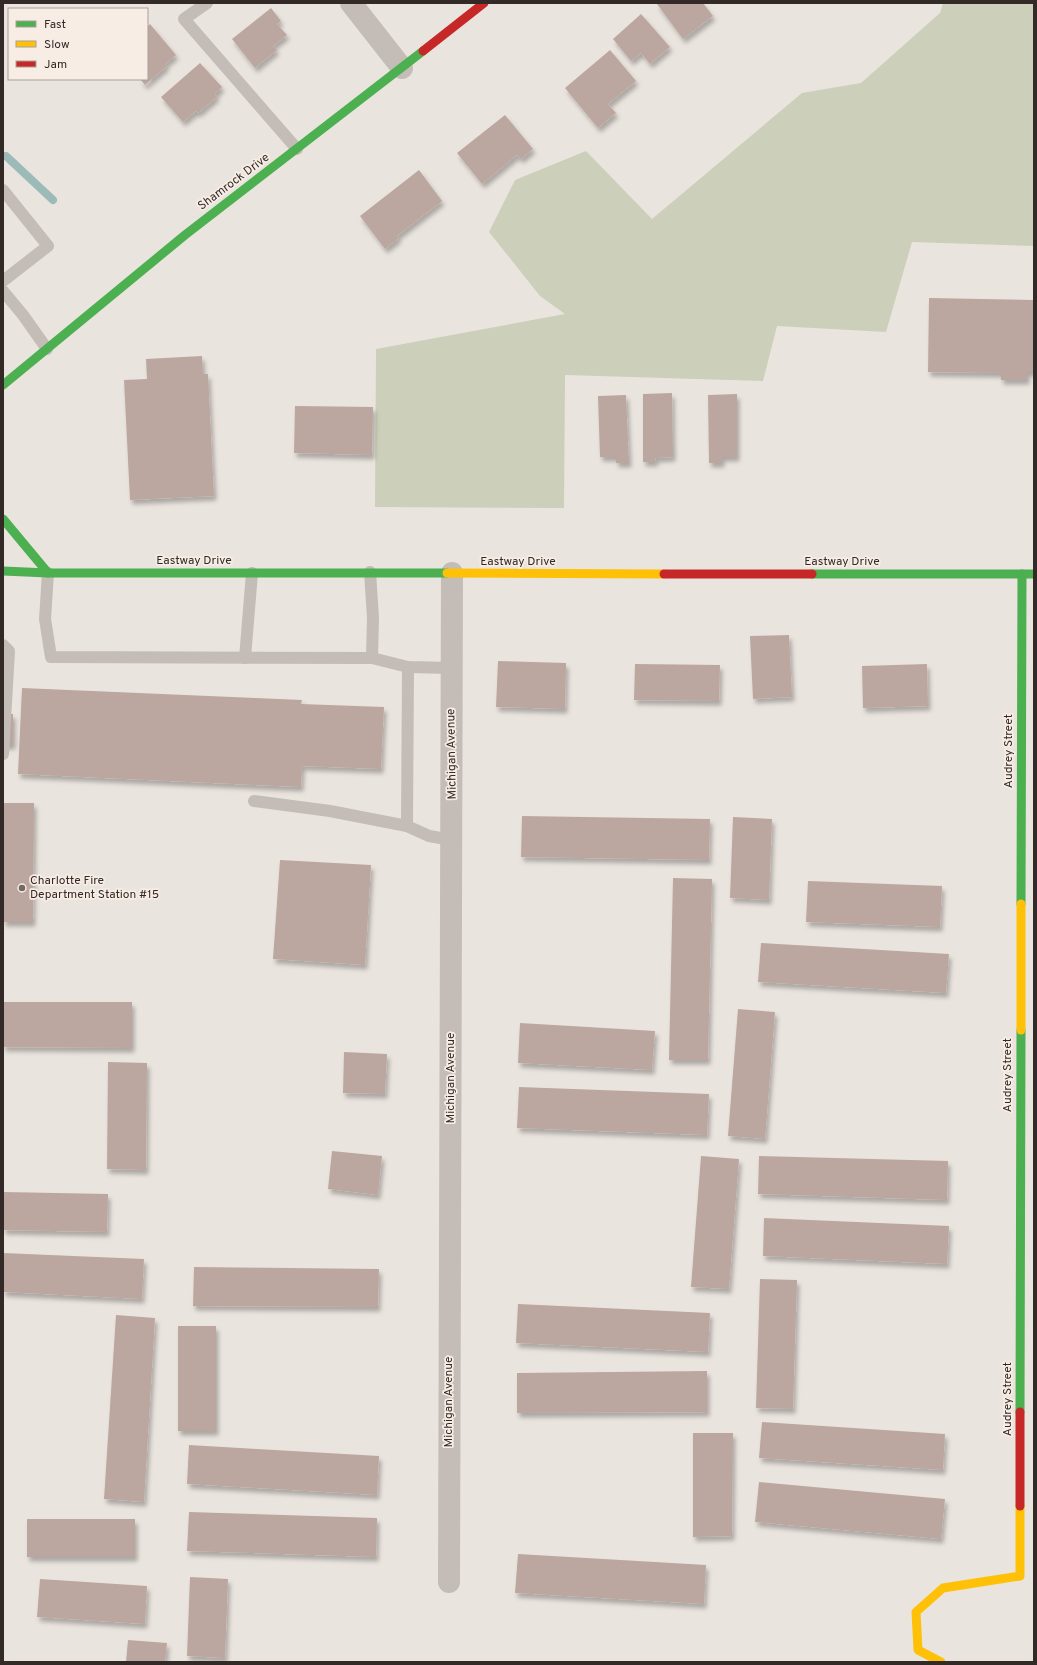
<svg xmlns="http://www.w3.org/2000/svg" width="1037" height="1665" font-family="Overpass,sans-serif">
	<style>
		.green { fill: #cccfb9 }
		.lines { fill: none; stroke-linecap: round; stroke-linejoin: round }
		.stream { stroke: #9cbbb8; stroke-width: 8 }
		.building { fill: #bca7a0; filter: url(#shadow) }
		.lane { stroke: #c3bcb7; stroke-width: 12 }
		.street { stroke: #c3bcb7; stroke-width: 22 }
		.fast { stroke: #4caf50; stroke-width: 9 }
		.slow { stroke: #ffc107; stroke-width: 9 }
		.jam { stroke: #c62828; stroke-width: 9 }
		.poi-dot { fill: #736a66; stroke: #f7ede5; stroke-width: 1.5 }
		.labels { text-anchor: middle; dominant-baseline: central; stroke-width: 3.5; stroke-linejoin: round; paint-order: stroke }
		.street-label { font-size: 12px; fill: #332926; stroke: #f7ede5 }
		.poi-label { font-size: 12px; fill: #332926; stroke: #f7ede5; text-anchor: start }
	</style>
	<defs>
		<filter id="shadow"><feDropShadow dx="2.5" dy="4.5" stdDeviation="2" flood-color="#0004"/></filter>
	</defs>
	<rect width="100%" height="100%" fill="#eae4de"/>
	<!-- green -->
	<polygon class="green" points="943,3 1034,3 1034,246 912,242 886,332 777,326 763,381 565,375 564,508 375,507 376,349 565,314 540,296 489,232 515,180 586,151 652,219 802,93 861,83 940,13"/>
	<g class="lines">
		<!-- stream -->
		<polyline class="stream" points="3,156 6,156 53,200"/>
	</g>
	<!-- building -->
	<g class="building">
		<polygon points="658,3 703,3 713,16 683,39 657,4"/>
		<polygon points="271,8 281,21 277,24 287,35 273,46 277,50 255,68 232,39"/>
		<polygon points="641,14 670,47 650,64 641,53 631,61 613,39"/>
		<polygon points="150,24 176,55 165,64 167,66 145,85 140,79 147,79 147,27"/>
		<polygon points="610,50 636,81 608,104 616,113 598,128 565,88"/>
		<polygon points="200,63 222,87 215,94 217,97 198,113 196,111 183,122 161,97"/>
		<polygon points="505,115 533,149 521,159 517,155 482,184 457,153"/>
		<polygon points="419,170 442,201 397,236 399,238 385,249 360,216"/>
		<polygon points="929,298 1034,300 1034,372 1027,372 1027,380 1001,380 1001,373 928,372"/>
		<polygon points="202,356 203,374 208,374 214,496 130,500 124,380 147,379 146,359"/>
		<polygon points="672,393 673,457 655,458 656,462 643,462 643,394"/>
		<polygon points="737,394 737,457 722,457 722,463 709,463 708,395"/>
		<polygon points="626,395 629,463 616,463 616,457 600,457 598,396"/>
		<polygon points="295,406 373,407 372,455 294,453"/>
		<polygon points="789,635 792,697 753,699 750,636"/>
		<polygon points="498,661 566,663 565,709 496,707"/>
		<polygon points="635,664 720,665 719,701 634,700"/>
		<polygon points="927,664 928,706 863,708 862,666"/>
		<polygon points="22,688 302,700 301,704 384,707 381,769 302,766 301,787 18,774"/>
		<rect x="3" y="714" width="10" height="31"/>
		<polygon points="3,803 34,803 33,922 3,922"/>
		<polygon points="522,816 710,819 709,860 521,857"/>
		<polygon points="733,817 772,819 769,900 730,898"/>
		<polygon points="280,860 371,865 365,965 273,959"/>
		<polygon points="673,878 712,879 708,1060 669,1060"/>
		<polygon points="808,881 942,886 940,927 806,922"/>
		<polygon points="761,943 949,954 946,993 758,982"/>
		<polygon points="3,1002 132,1002 132,1048 3,1047"/>
		<polygon points="738,1009 775,1012 765,1139 728,1136"/>
		<polygon points="520,1023 655,1031 652,1070 518,1063"/>
		<polygon points="344,1052 387,1054 385,1094 343,1093"/>
		<polygon points="108,1062 147,1063 146,1170 107,1169"/>
		<polygon points="519,1087 709,1094 707,1135 517,1128"/>
		<polygon points="332,1151 382,1156 378,1195 328,1189"/>
		<polygon points="701,1156 739,1159 729,1289 691,1287"/>
		<polygon points="759,1156 948,1161 947,1200 758,1194"/>
		<polygon points="3,1192 108,1194 107,1232 3,1230"/>
		<polygon points="764,1218 949,1226 947,1264 763,1256"/>
		<polygon points="3,1253 144,1259 142,1299 3,1292"/>
		<polygon points="194,1267 379,1269 378,1307 193,1306"/>
		<polygon points="760,1279 797,1280 793,1409 756,1408"/>
		<polygon points="518,1304 710,1313 708,1352 516,1343"/>
		<polygon points="116,1315 155,1318 144,1502 104,1499"/>
		<rect x="178" y="1326" width="38" height="105"/>
		<polygon points="707,1371 707,1412 517,1413 517,1373"/>
		<polygon points="762,1422 945,1434 943,1470 759,1458"/>
		<polygon points="693,1433 733,1433 732,1536 693,1537"/>
		<polygon points="189,1445 379,1456 377,1495 187,1484"/>
		<polygon points="759,1482 945,1499 941,1539 755,1522"/>
		<polygon points="189,1512 377,1518 376,1557 187,1551"/>
		<rect x="27" y="1519" width="108" height="38"/>
		<polygon points="518,1554 706,1565 704,1604 515,1593"/>
		<polygon points="190,1577 228,1579 225,1658 187,1656"/>
		<polygon points="40,1579 147,1586 145,1624 37,1617"/>
		<polygon points="128,1640 167,1643 165,1662 126,1662"/>
	</g>
	<g class="lines">
		<!-- lane -->
		<g class="lane">
			<polyline points="207,3 184,19 297,149"/>
			<polyline points="3,190 48,246 3,281"/>
			<polyline points="3,291 23,315 47,349"/>
			<polyline points="370,572 373,618 372,658"/>
			<polyline points="48,573 45,619 51,657 372,658 408,667 452,668"/>
			<polyline points="3,645 9,651 3,754"/>
			<polyline points="245,658 252,573"/>
			<polyline points="254,801 330,811 407,826 408,667"/>
			<polyline points="407,826 429,836 452,840"/>
		</g>
		<!-- street -->
		<g class="street">
			<polyline points="351,3 402,68"/>
			<polyline points="449,1582 452,573"/>
		</g>
		<!-- fast -->
		<g class="fast">
			<polyline points="3,385 185,235 423,51"/>
			<polyline points="3,519 48,573"/>
			<polyline points="3,571 48,573 447,573"/>
			<polyline points="812,574 1034,574"/>
			<polyline points="1021,904 1022,574"/>
			<polyline points="1020,1412 1021,1030"/>
		</g>
		<!-- slow -->
		<g class="slow">
			<polyline points="447,573 664,574"/>
			<polyline points="1021,1030 1021,904"/>
			<polyline points="941,1662 918,1650 916,1612 943,1588 1020,1576 1020,1506"/>
		</g>
		<!-- jam -->
		<g class="jam">
			<polyline points="423,51 484,3"/>
			<polyline points="664,574 812,574"/>
			<polyline points="1020,1506 1020,1412"/>
		</g>
	</g>
	<!-- markers -->
	<circle class="poi-dot" cx="22" cy="888" r="4"/>
	<g class="labels">
		<!-- street labels -->
		<g class="street-label">
			<text transform="translate(234 182) rotate(-37)">Shamrock Drive</text>
			<text x="194" y="561">Eastway Drive</text>
			<text x="518" y="562">Eastway Drive</text>
			<text x="842" y="562">Eastway Drive</text>
			<text transform="translate(1009 751) rotate(-90)">Audrey Street</text>
			<text transform="translate(452 754) rotate(-91)">Michigan Avenue</text>
			<text transform="translate(1008 1075) rotate(-90)">Audrey Street</text>
			<text transform="translate(451 1078) rotate(-90)">Michigan Avenue</text>
			<text transform="translate(1008 1399) rotate(-90)">Audrey Street</text>
			<text transform="translate(449 1402) rotate(-90)">Michigan Avenue</text>
		</g>
		<!-- poi labels -->
		<g class="poi-label">
			<text x="30" y="881">Charlotte Fire<tspan x="30" dy="14">Department Station #15</tspan></text>
		</g>
	</g>
	<!-- border -->
	<rect width="1037" height="1665" fill="none" stroke="#332926" stroke-width="8"/>
	<!-- legend -->
	<rect x="8" y="8" width="140" height="72" fill="#f7ede5" stroke="#a99f99"/>
	<rect x="16" y="21" width="20" height="6" fill="#4caf50" stroke="#a99f99"/>
	<text x="44" y="28" font-size="12" fill="#332926">Fast</text>
	<rect x="16" y="41" width="20" height="6" fill="#ffc107" stroke="#a99f99"/>
	<text x="44" y="48" font-size="12" fill="#332926">Slow</text>
	<rect x="16" y="61" width="20" height="6" fill="#c62828" stroke="#a99f99"/>
	<text x="44" y="68" font-size="12" fill="#332926">Jam</text>
</svg>
